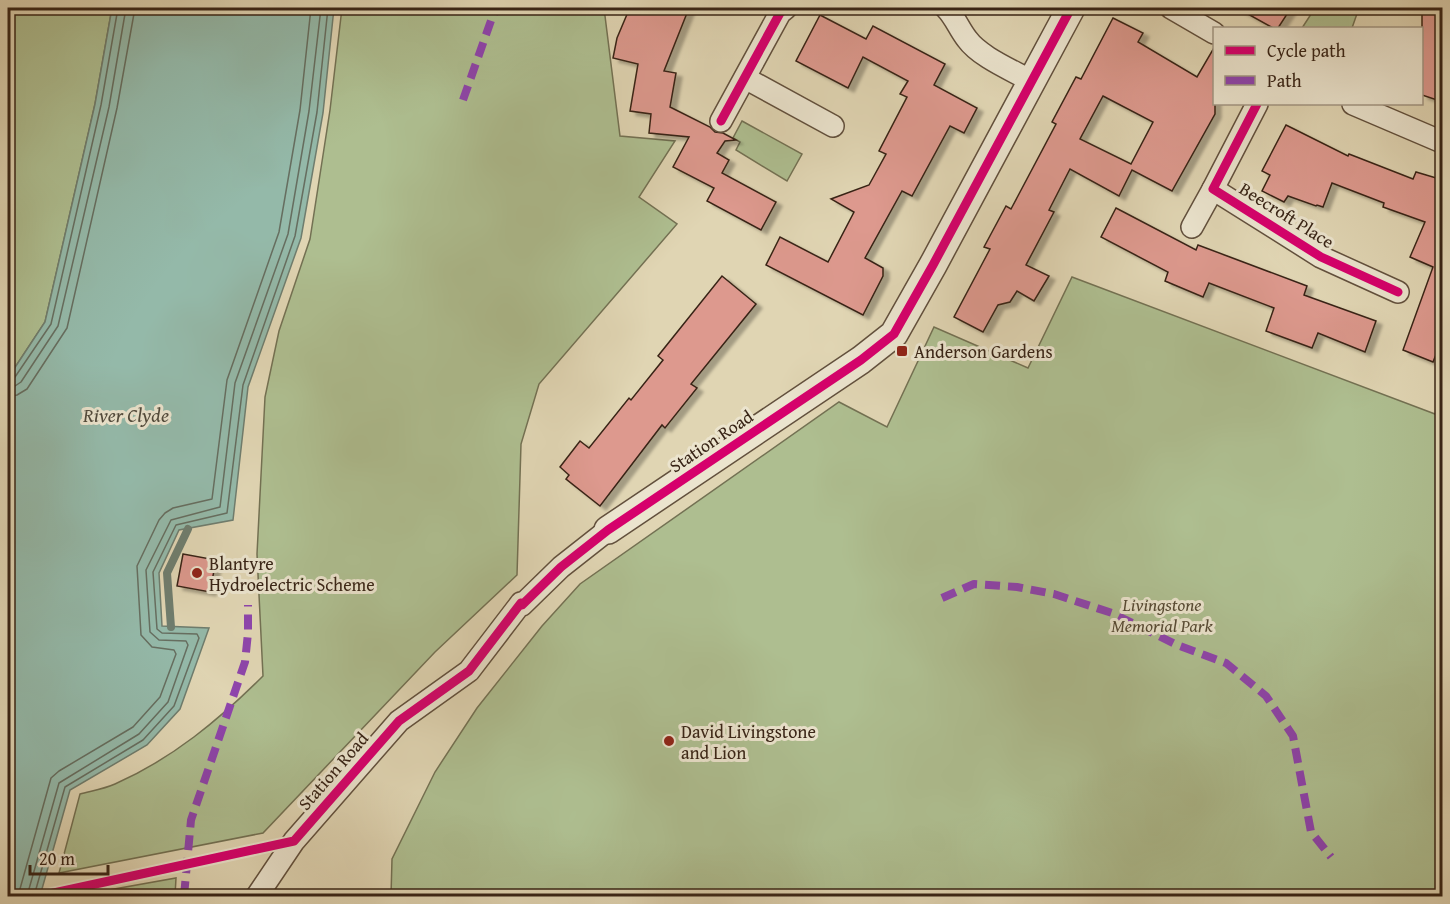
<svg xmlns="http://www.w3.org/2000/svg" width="1450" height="904" font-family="'Gentium Book Plus',serif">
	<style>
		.green { fill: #aebe90; stroke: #737153; stroke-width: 1.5 }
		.water { fill: #94b9a9; stroke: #6f7d6e; stroke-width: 1.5 }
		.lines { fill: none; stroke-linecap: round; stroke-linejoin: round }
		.shore { stroke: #666e60; stroke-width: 1.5 }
		.stream { stroke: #6f7d6e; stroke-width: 8 }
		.building { fill: #dd998e; stroke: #382416; stroke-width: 1.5; fill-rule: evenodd; filter: url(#shadow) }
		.minor-casing { stroke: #62503d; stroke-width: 24 }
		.tertiary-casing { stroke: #62503d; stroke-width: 30 }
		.minor { stroke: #ebe4ce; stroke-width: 21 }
		.tertiary { stroke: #ebe4ce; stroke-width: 27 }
		.quiet { stroke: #8e44ad; stroke-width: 8; stroke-dasharray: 15 8; stroke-linecap: butt }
		.cycleway-casing { stroke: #ebe4ce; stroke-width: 13 }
		.cycleway { stroke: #d6006c; stroke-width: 9 }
		.poi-dot { fill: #8f2418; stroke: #ebe4ce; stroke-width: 2 }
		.labels { text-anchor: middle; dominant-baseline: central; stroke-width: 6; stroke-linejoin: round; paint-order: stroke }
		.street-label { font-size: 18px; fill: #382416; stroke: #ebe4ce }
		.poi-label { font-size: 18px; fill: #382416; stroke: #ebe4ce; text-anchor: start }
		.park-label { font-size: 18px; font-style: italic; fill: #564a34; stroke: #ebe4ce }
		.water-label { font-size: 20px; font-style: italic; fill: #4f493b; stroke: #ebe4ce }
	</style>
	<defs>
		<filter id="shadow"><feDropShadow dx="6" dy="4" stdDeviation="1.5" flood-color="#0004"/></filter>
	</defs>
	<rect width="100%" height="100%" fill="#e0d5b3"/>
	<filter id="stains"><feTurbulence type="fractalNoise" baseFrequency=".00333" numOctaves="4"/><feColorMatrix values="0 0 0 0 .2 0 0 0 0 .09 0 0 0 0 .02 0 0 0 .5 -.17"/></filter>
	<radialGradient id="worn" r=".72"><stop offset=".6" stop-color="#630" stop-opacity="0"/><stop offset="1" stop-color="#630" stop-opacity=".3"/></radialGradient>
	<!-- green -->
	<g class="green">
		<polygon points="8,8 112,8 95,104 45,322 8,378"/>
		<path d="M342 8H604L620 136 675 141 639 197 677 224 539 384 521 444 517 575 435 652 263 833 59 873 80 794C91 791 104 789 115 784 172 759 220 719 263 676L257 554 265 397 279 331 310 239 330 110Z"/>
		<polygon points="1315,8 1359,8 1352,28 1302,28"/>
		<polygon points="742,121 802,154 787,181 736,150 740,142 733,138"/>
		<polygon points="1072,277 1435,414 1442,401 1442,896 391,896 392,859 435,772 477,708 542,626 580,584 839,402 887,427 934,327 1028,368"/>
		<polygon points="176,878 175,896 75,896"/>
	</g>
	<!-- water -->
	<polygon class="water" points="112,8 334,8 323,113 301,238 248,387 233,520 179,530 159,573 162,626 209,628 180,709 147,745 70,790 40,896 8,896 8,378 45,322 95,104"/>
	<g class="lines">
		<!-- shore -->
		<g class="shore">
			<polyline points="8,380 15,377 51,324 101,105 118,8"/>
			<polyline points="8,388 15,386 21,382 58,326 109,107 126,8"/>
			<polyline points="8,397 17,395 27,389 67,328 117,108 135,8"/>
			<polyline points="18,896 51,778 59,771 133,727 160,697 176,654 174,650 152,647 141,635 137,566 159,520 165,513 173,508 212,499 227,380 279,232 300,110 311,8"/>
			<polyline points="27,896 59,783 139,734 168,702 188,645 186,641 159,640 150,632 146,570 171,520 220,507 235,383 288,234 309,111 321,8"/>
			<polyline points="34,896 65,787 143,740 174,706 199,638 197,634 162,633 157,629 153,572 176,525 227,513 243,385 295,236 317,112 328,8"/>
		</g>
		<!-- stream -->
		<polyline class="stream" points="171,627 167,573 188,529"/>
	</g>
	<!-- building -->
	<g class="building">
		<polygon points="634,8 689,8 664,71 676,73 670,107 710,127 715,132 723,133 736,140 725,141 717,153 729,160 722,173 776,202 761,230 707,201 714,188 673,167 689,137 649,133 651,114 630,111 638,64 613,58 617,38 628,12 632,14"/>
		<polygon points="1237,8 1291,8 1278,28 1273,28"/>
		<polygon points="1422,8 1429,8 1443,13 1443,102 1422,95"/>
		<polygon points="820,15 866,39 873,26 945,64 934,85 977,108 964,133 950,126 912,196 902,191 865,258 883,268 883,276 863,315 766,265 780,237 828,262 854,212 831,199 869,185 886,154 879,151 907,97 900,94 908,81 863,57 848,88 796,61"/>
		<path d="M1113 18 1143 33 1138 42 1197 77 1215 46V114L1172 191 1132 170 1119 196 1070 169 1049 210 1054 212 1026 265 1049 276 1034 301 1017 291 1010 302 998 305 983 332 954 317 990 249 984 247 1006 206 1011 209 1056 124 1052 122 1076 77 1081 79ZM1103 96 1153 122 1131 164 1080 139Z"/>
		<polygon points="1286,125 1348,156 1349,154 1413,179 1416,172 1443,180 1443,337 1433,362 1403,350 1433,267 1410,257 1425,222 1383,207 1384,203 1332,183 1323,207 1317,205 1316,206 1288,196 1284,202 1262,191 1270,175 1262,171"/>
		<polygon points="1116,208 1196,250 1198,245 1307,286 1304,295 1376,321 1365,352 1318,333 1312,348 1266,331 1274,308 1209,283 1203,297 1165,281 1168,272 1101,237"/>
		<polygon points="722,276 756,304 691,384 697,388 665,428 662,425 600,506 566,479 569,475 560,467 580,441 589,448 629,398 631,400 663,360 658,356"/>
		<polygon points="183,554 216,560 210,592 177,586"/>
	</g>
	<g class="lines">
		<defs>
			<g id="minor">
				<path d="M946 8C955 17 959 29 967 39 980 57 1012 70 1031 81"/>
				<polyline points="1171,8 1214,33"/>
				<polyline points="745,78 833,126"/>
				<polyline points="1257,104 1213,189 1321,257 1398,292"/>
				<polyline points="1353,104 1442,142"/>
				<polyline points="721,121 780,13 786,8"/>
				<polyline points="1192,227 1213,189"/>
				<polyline points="257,896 294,841 399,721 469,671 521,603 522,605 561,567 608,530"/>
			</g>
			<polyline id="tertiary" points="608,530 861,360 894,334 933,265 1071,8"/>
		</defs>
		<!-- minor casing -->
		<use href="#minor" class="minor-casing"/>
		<!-- tertiary casing -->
		<use href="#tertiary" class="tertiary-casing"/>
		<!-- minor -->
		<use href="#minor" class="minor"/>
		<!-- tertiary -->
		<use href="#tertiary" class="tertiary"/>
		<!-- quiet -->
		<g class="quiet">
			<polyline points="463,100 493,15 498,8"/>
			<polyline points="942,598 974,584 1017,587 1054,594 1112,613 1177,645 1226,663 1266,696 1293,736 1311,832 1331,857"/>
			<polyline points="184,896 191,820 245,662 248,633 248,605"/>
		</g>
		<defs>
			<g id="cycleway">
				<polyline points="1257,104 1213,189 1321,257 1398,292"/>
				<polyline points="721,121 780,13 786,8"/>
				<polyline points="40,896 294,841 399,721 469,671 521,603 522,605 561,567 608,530 861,360 894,334 933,265 1071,8"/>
			</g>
		</defs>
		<!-- cycleway casing -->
		<use href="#cycleway" class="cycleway-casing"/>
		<!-- cycleway -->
		<use href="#cycleway" class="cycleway"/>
	</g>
	<!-- markers -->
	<g class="poi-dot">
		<rect x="896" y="345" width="12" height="12" rx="3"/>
		<circle cx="197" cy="573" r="6"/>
		<circle cx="669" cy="741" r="6"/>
	</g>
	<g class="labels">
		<!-- street labels -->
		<g class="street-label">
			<text transform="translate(1287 215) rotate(32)">Beecroft Place</text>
			<text transform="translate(711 441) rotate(-34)">Station Road</text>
			<text transform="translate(333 771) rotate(-49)">Station Road</text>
		</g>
		<!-- poi labels -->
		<g class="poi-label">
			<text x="914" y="351">Anderson Gardens</text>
			<text x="209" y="563">Blantyre<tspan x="209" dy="21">Hydroelectric Scheme</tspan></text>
			<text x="681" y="731">David Livingstone<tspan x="681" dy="21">and Lion</tspan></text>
		</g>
		<!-- park labels -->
		<g class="park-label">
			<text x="1162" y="604">Livingstone<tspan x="1162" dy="21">Memorial Park</tspan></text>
		</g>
		<!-- water labels -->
		<g class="water-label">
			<text x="126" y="414">River Clyde</text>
		</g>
	</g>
	<!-- margin -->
	<rect width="1450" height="904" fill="none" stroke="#e0d5b3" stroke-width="30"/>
	<rect x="9" y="9" width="1432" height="886" fill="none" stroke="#382416" stroke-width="3"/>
	<rect x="15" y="15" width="1420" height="874" fill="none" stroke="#382416" stroke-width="1.5"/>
	<!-- legend -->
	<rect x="1213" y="27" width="210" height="78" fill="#ebe4ce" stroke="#a39784" stroke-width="1.5"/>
	<rect x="1225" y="46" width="30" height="9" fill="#d6006c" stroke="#a39784" stroke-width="1.5"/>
	<text x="1267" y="57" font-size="18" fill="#382416">Cycle path</text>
	<rect x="1225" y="76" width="30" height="9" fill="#8e44ad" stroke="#a39784" stroke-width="1.5"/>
	<text x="1267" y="87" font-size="18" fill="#382416">Path</text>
	<!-- scale -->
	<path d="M30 865v9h78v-9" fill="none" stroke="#382416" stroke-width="3"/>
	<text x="39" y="865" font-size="18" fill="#382416" stroke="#ebe4ce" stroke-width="4.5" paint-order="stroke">20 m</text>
	<rect width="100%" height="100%" filter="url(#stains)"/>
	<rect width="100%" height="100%" fill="url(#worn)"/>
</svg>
